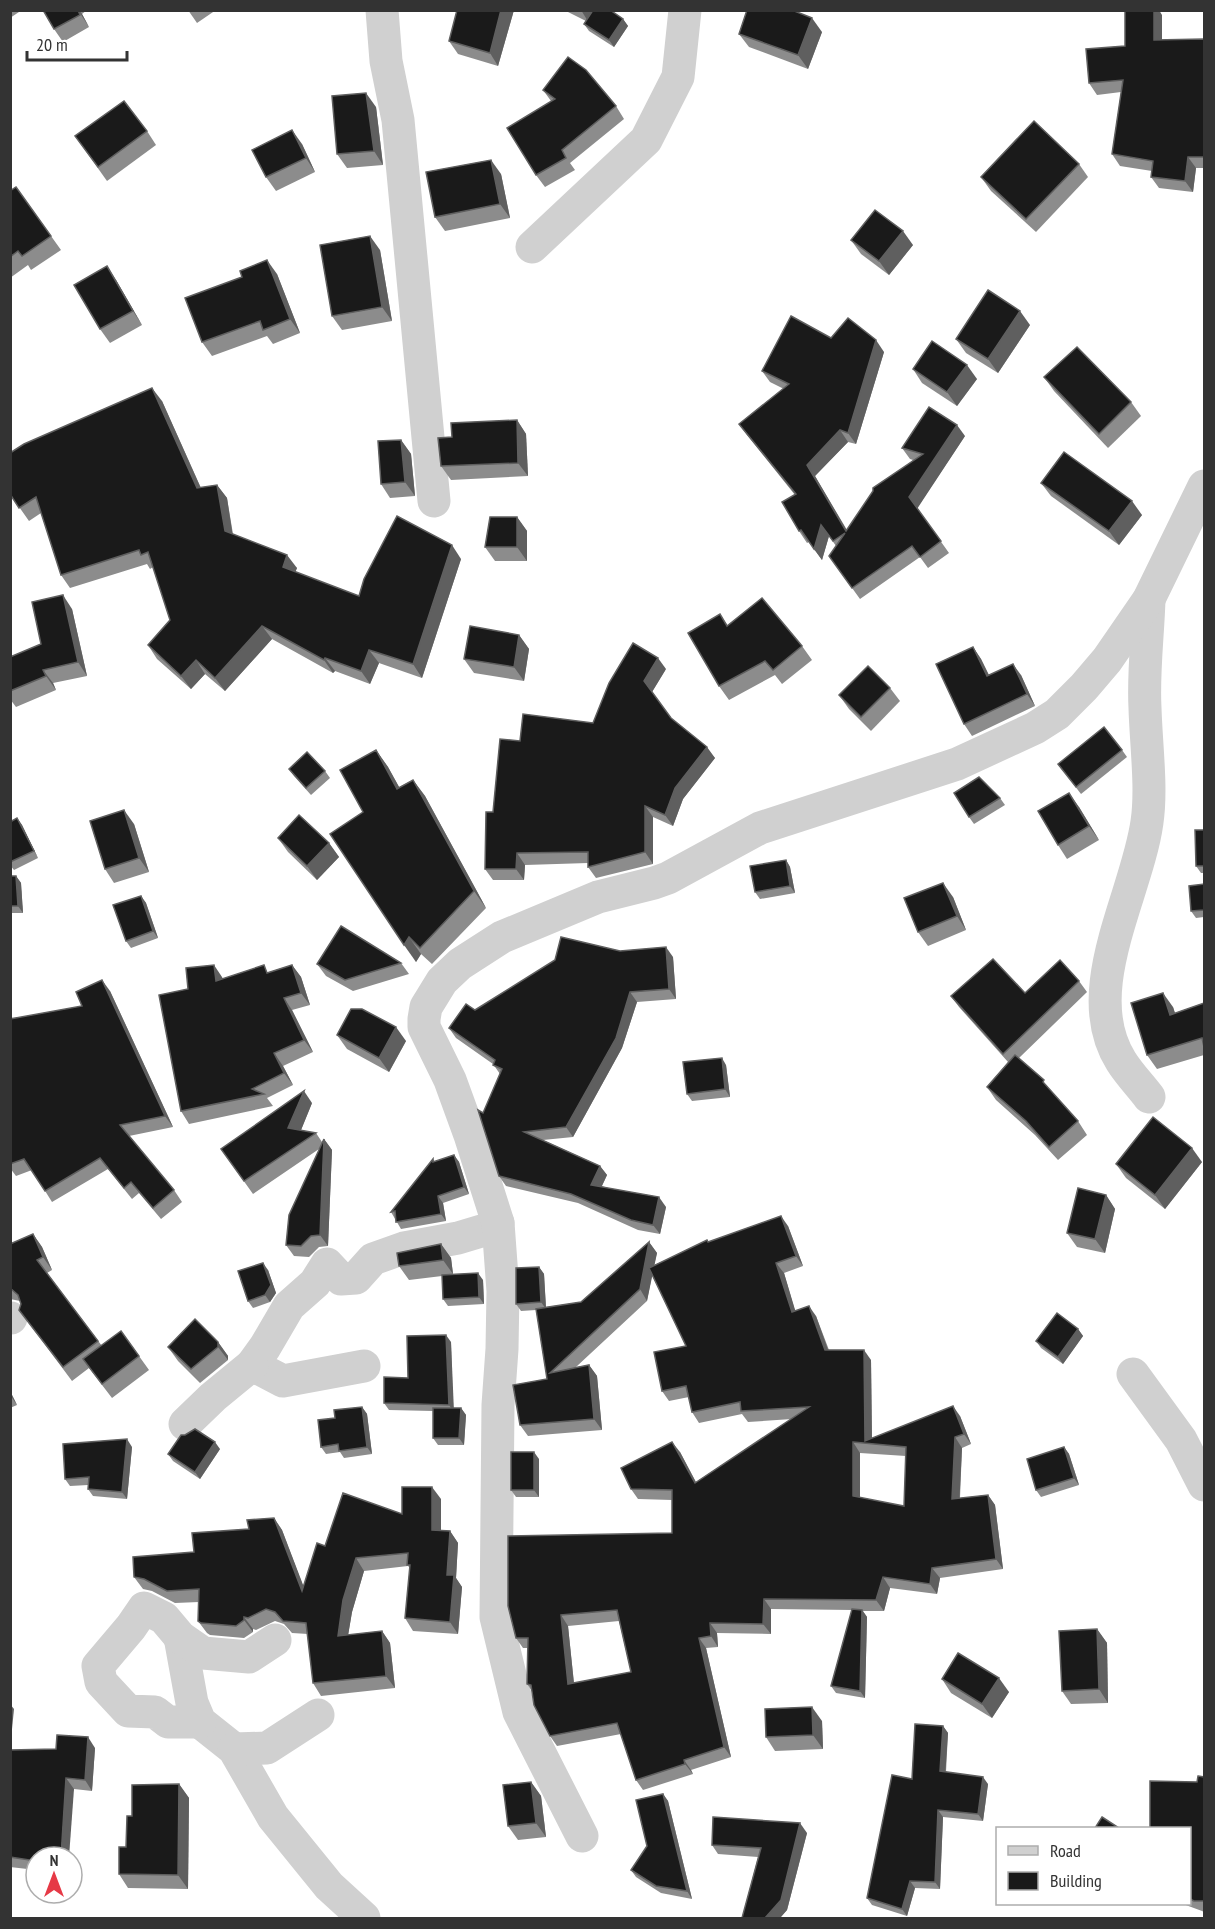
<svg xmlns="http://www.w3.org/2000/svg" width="1215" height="1929" font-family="'PT Sans Narrow',sans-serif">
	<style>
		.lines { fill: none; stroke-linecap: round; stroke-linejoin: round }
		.minor { stroke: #d0d0d0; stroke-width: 33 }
		.wall { fill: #8c8c8c; fill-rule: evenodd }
		.shaded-wall { fill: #5f5f5f }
		.building { fill: #1a1a1a; stroke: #5f5f5f; stroke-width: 1.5; fill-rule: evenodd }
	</style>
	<rect width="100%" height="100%" fill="#fff"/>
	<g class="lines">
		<!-- minor -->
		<g class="minor">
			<polyline points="382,10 386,61 398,120 434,501"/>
			<polyline points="532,247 646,140 678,77 685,10"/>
			<path d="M1149 599C1148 635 1143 672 1145 708 1146 744 1152 788 1147 822 1137 895 1077 991 1121 1061 1129 1074 1140 1085 1149 1097"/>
			<polyline points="10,1318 11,1318"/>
			<polyline points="364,1366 283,1381 252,1365 265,1347 289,1306 315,1283 327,1264 341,1279 356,1278 373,1259 404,1248 458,1238 488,1229 498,1223"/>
			<polyline points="1133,1374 1181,1440 1204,1485"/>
			<polyline points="185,1424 213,1397 252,1365"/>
			<polyline points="180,1637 192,1703 200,1722 234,1749 273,1817 329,1886 364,1918"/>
			<polyline points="200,1722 168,1722 155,1712 128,1711 101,1682 98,1666 131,1627 144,1608 164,1618 180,1637 203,1653 249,1657 275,1640"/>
			<polyline points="234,1749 267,1748 318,1715"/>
			<polyline points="582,1836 519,1712 496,1617 498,1405 502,1349 503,1291 498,1223 470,1135 450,1080 424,1027 424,1019 426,1007 442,981 460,964 502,937 598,897 654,883 668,878 760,828 957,764 1035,728 1057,714 1084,687 1107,660 1149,599 1204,486"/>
		</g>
	</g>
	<!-- wall -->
	<g class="wall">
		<polygon points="10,10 22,10 10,18"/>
		<polygon points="43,10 87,10 82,14 89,27 63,42 54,29"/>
		<polygon points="188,10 216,10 197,23"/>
		<polygon points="514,10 498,66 458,54 449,41"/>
		<polygon points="564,10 610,10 623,19 628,26 614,47 589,31 584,24 586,21"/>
		<polygon points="1162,15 1162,40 1204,39 1204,168 1196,168 1193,192 1159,188 1151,177 1152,171 1120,166 1112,154 1121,92 1097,95 1089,83 1125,46"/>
		<polygon points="822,32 808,69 749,47 739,34"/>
		<polygon points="543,90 616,106 624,119 570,163 575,170 545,187 536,175 551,101"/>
		<polygon points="376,107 383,165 347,168 337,154"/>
		<polygon points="147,131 156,145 107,181 75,136"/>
		<polygon points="302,144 315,172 276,191 266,177"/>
		<polygon points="1079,164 1088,177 1036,232 991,191 981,177"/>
		<polygon points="501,174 510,218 445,231 435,217"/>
		<polygon points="16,187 61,250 31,270 28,265 10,278 10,191"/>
		<polygon points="851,240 913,245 889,275 861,254"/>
		<polygon points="380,250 392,321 342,330 332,316"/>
		<polygon points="277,274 300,333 273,344 267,336 212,356 202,342"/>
		<polygon points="116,280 142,325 110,343 100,329"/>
		<polygon points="1030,325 998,373 966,353 956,339"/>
		<polygon points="831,338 884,352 856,444 848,442 815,476 847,530 913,460 910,459 902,448 965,436 917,508 949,553 928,568 920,557 860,599 829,556 836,546 829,536 822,560 809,542 807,543 799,531 795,495 747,435 739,424 784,389 770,382 762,371"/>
		<polygon points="913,369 977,379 957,406 922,383"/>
		<polygon points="1044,377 1131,402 1141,416 1108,448 1054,391"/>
		<polygon points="162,401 201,488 217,485 227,498 233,534 297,568 295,572 359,596 461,559 422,678 379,663 370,684 335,671 333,673 272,639 225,691 205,674 191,689 157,659 148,645 170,620 153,567 150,569 147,564 70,588 61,575 41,513 29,521 10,494"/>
		<polygon points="517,420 526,434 528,476 451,480 441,466"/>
		<polygon points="401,440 411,454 415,496 390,498 381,484"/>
		<polygon points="1041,483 1142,515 1119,545 1051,496"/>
		<polygon points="517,517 527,531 527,561 495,561 485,547"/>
		<polygon points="72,609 87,676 53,683 56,690 16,707 10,699 10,657 41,644"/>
		<polygon points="720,614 728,626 802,646 812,660 782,684 775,675 729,700 719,686"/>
		<polygon points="519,635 529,649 524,681 474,673 464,659"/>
		<polygon points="973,647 981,659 989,675 1021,675 1035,706 972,736 964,724"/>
		<polygon points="666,669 652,692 671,718 715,758 683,799 673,826 653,817 653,864 596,878 588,867 588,863 525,865 524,880 493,880 485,869 493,812 520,741 593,723"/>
		<polygon points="890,688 900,701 871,731 849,709 839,695"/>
		<polygon points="376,750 388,767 399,787 413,780 425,796 486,908 432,964 421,954 416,962 363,812"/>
		<polygon points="1122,750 1127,757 1081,794 1058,764"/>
		<polygon points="289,769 325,771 330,778 311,795 294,776"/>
		<polygon points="1000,798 1005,805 974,824 969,817"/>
		<polygon points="1079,807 1099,840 1067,859 1058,845"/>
		<polygon points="17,818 22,825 38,858 14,870 10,865 10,822"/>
		<polygon points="134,824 149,872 114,883 105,869"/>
		<polygon points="1204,830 1204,873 1201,873 1196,866"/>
		<polygon points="278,838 329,843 339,857 317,880 288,852"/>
		<polygon points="786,860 790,867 795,893 760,899 755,892"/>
		<polygon points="10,876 16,876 21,883 23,913 10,913"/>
		<polygon points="1204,884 1204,917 1196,918 1191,911"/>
		<polygon points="141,896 146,903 158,938 131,948 126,941"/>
		<polygon points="953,897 966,930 928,946 918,932"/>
		<polygon points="620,951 673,957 676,999 637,1002 622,1048 573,1137 543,1140 600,1166 607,1175 602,1186 666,1207 660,1234 638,1230 578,1203 506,1186 499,1176 483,1113 500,1074 493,1064 456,1038 449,1028 475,1010"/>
		<polygon points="401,963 409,974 353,991 326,976 317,964"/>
		<polygon points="292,965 301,977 310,1005 292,1010 313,1052 283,1066 293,1085 267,1098 273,1106 189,1124 181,1111 188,989 222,977 223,979 269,972"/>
		<polygon points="1079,981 1087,992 1019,1058 1054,1094 1078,1121 1087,1135 1058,1160 1035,1135 996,1100 987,1087 1008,1062 959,1007 951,996 1025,993"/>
		<polygon points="110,991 173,1127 129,1136 174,1190 182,1202 161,1219 139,1193 132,1199 108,1169 52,1202 32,1170 16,1176 10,1168 10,1014 13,1019 82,1006"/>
		<polygon points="1204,1003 1204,1055 1157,1069 1147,1055 1173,1007 1175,1013"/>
		<polygon points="337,1035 406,1041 389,1072 347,1049"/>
		<polygon points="726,1065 730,1097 692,1101 687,1094"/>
		<polygon points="312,1103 301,1130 316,1133 322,1142 324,1139 332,1150 328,1246 319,1247 309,1257 294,1256 286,1245 319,1149 253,1194 221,1149"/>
		<polygon points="454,1155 459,1162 469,1194 443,1203 446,1221 401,1229 391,1212 433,1159 435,1162"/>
		<polygon points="1202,1162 1165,1209 1126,1178 1116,1164"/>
		<polygon points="1106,1195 1115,1209 1105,1253 1077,1247 1067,1233"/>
		<path d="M788 1226 803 1266 784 1273 795 1311 816 1316 829 1350 871 1360 872 1438 960 1416 971 1444 962 1448 960 1498 988 1495 995 1505 1003 1569 940 1578 937 1594 890 1588 884 1611H863L867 1617 865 1698 836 1693 831 1686 852 1610 771 1609V1634L717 1633 718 1647 706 1648 731 1757 691 1770 693 1774 643 1790 636 1780 621 1734 557 1746 550 1736 532 1691 527 1684 528 1648H523L516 1638 672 1533V1500L638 1499 631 1489 680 1452 696 1482 792 1419 748 1422 742 1414 699 1423 692 1412 689 1397 669 1401 662 1391 686 1346 652 1275 647 1301 576 1367 589 1365 597 1376 602 1430 528 1436 520 1425 547 1379 536 1310 521 1311 516 1304 539 1267 544 1274 546 1307 581 1302 649 1242 657 1253 654 1265 709 1242ZM860 1453 906 1456 904 1506 860 1498ZM619 1621 631 1672 574 1683 568 1626Z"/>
		<polygon points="33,1234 42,1247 52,1270 47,1273 102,1346 121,1331 149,1370 112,1398 89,1368 72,1381 19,1310 21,1304 20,1301 10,1299 10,1244"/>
		<polygon points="441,1244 451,1258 453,1274 483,1280 484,1304 448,1306 443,1299 442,1276 409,1280 399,1266"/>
		<polygon points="268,1270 276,1293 270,1302 253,1308 248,1301"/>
		<polygon points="1078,1329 1083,1336 1063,1364 1041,1348 1036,1341"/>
		<polygon points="218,1342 228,1356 228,1360 200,1383 178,1361 168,1347"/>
		<polygon points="451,1342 453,1408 461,1408 466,1415 464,1445 438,1445 433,1438 433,1411 389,1410 384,1403 408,1378"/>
		<polygon points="10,1391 17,1405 10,1408"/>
		<polygon points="362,1407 367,1414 372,1454 344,1458 340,1452 326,1454 321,1447 335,1418"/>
		<polygon points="132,1447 127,1499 93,1496 88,1489 88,1485 70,1486 65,1479"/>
		<polygon points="1064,1447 1069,1454 1079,1485 1041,1497 1036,1490"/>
		<polygon points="220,1449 200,1479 173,1461 168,1454"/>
		<polygon points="539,1459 539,1497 516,1497 511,1490"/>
		<polygon points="441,1499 441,1530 450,1531 458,1543 456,1578 462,1587 458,1634 413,1631 405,1618 410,1568 408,1566 364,1571 352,1612 348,1635 382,1631 390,1643 395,1688 321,1696 313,1683 308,1634 292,1633 284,1624 275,1621 256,1630 253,1629 253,1632 244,1638 210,1635 207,1633 198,1621 199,1602 175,1603 152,1591 143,1589 134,1577 274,1518 282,1530 303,1586 325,1546"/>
		<polygon points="1097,1629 1107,1643 1108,1703 1071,1704 1062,1691"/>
		<polygon points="942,1679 1009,1692 992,1718 951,1693"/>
		<polygon points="822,1721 823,1749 775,1751 766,1737"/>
		<polygon points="943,1726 948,1733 946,1772 988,1784 983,1821 943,1817 940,1889 915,1888 907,1916 872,1905 867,1898 912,1779"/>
		<polygon points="95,1748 92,1791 74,1789 36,1857 36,1870 10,1867 10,1750"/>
		<polygon points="1204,1777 1204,1912 1202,1911 1183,1904 1190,1904 1190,1828 1197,1782"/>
		<polygon points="531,1782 541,1796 546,1837 518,1840 508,1826"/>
		<polygon points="179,1784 189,1798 188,1889 128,1888 119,1874 126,1847 132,1816"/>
		<polygon points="663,1794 668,1801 692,1899 661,1893 636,1877 631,1870 647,1846"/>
		<polygon points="807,1833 787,1910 780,1918 742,1918 758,1857 718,1854 712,1845"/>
	</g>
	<!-- shaded-wall -->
	<g class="shaded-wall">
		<polygon points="78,10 79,10 82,14 89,27"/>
		<polygon points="501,10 514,10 498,66 490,53"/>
		<polygon points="581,10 598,10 589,23"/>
		<polygon points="1154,10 1159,10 1162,15 1162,52 1154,40"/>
		<polygon points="812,18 822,32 808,69 798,55"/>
		<polygon points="623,19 628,26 614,47 609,40"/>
		<polygon points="366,93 376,107 383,165 374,151"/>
		<polygon points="292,130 302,144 315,172 306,158"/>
		<polygon points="1188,157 1196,168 1193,192 1185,181"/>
		<polygon points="491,160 501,174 510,218 500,204"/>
		<polygon points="903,231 913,245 889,275 879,261"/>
		<polygon points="370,236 380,250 392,321 382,307"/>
		<polygon points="267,260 277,274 300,333 290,319"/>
		<polygon points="107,266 116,280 142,325 133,311"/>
		<polygon points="1020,311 1030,325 998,373 988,359"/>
		<polygon points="876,340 884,352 856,444 848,433"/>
		<polygon points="967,365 977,379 957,406 947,392"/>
		<polygon points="152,388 162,401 207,502 197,488"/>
		<polygon points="517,420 526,434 528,476 518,463"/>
		<polygon points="957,425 965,436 917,509 909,497"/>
		<polygon points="840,430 848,442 815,476 854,543 846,531 807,465"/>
		<polygon points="401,440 411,454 415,496 405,482"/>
		<polygon points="217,485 227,498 234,544 225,531"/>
		<polygon points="1132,501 1142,515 1119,545 1109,531"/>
		<polygon points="517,517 527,531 527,561 517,547"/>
		<polygon points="821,525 829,536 822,560 814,549"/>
		<polygon points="452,545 461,559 422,678 413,664"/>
		<polygon points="287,555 297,568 292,580 283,567"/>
		<polygon points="63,595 72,609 87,676 78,662"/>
		<polygon points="262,626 272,639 225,691 215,678"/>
		<polygon points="519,635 529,649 524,681 514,667"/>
		<polygon points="973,647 981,659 995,688 987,676"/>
		<polygon points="369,650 379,663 370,684 361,671"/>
		<polygon points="325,658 335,671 333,673 324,660"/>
		<polygon points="658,658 666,669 652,692 644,681"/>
		<polygon points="196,660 205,674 191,689 181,676"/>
		<polygon points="1013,664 1021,675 1035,706 1027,694"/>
		<polygon points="43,670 53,683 56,690 46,676"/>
		<polygon points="707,747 715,758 683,799 673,826 665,815 675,788"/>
		<polygon points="376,750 388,767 409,805 397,789"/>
		<polygon points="413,780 425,796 486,908 474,891"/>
		<polygon points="1069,793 1079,807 1099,840 1089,826"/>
		<polygon points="645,806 653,817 653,864 645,852"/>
		<polygon points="124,810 134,824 149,872 139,858"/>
		<polygon points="17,818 22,825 38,858 34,851"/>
		<polygon points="329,843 339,857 317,880 307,866"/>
		<polygon points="517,853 525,865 524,880 516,869"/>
		<polygon points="786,860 790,867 795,893 790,886"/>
		<polygon points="16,876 21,883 23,913 18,906"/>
		<polygon points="943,883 953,897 966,930 957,916"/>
		<polygon points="141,896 146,903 158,938 153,931"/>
		<polygon points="409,937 421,954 416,962 404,945"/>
		<polygon points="666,947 673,957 676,999 669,989"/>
		<polygon points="214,965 222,977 224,993 216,981"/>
		<polygon points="292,965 301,977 310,1005 301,993"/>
		<polygon points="102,980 110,991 173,1127 165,1116"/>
		<polygon points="630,992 637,1002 622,1048 573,1137 566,1127"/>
		<polygon points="1163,993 1173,1007 1180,1029 1170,1015"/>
		<polygon points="284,998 292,1010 313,1052 304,1040"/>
		<polygon points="396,1027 406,1041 389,1072 379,1058"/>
		<polygon points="274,1053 283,1066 293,1085 284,1073"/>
		<polygon points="722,1058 726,1065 730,1097 725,1089"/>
		<polygon points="304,1091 312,1103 297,1140 288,1128"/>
		<polygon points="324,1139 332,1150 328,1246 320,1235"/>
		<polygon points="1192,1148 1202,1162 1165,1209 1155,1195"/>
		<polygon points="454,1155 459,1162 469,1194 464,1187"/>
		<polygon points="600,1166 607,1175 598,1194 591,1185"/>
		<polygon points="1106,1195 1115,1209 1105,1253 1095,1239"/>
		<polygon points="438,1196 443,1203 446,1221 441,1214"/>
		<polygon points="659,1197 666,1207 660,1234 653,1225"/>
		<polygon points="781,1216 788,1226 803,1266 796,1256"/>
		<polygon points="33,1234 42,1247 52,1270 43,1257"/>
		<polygon points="649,1242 657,1253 647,1301 640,1289"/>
		<polygon points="441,1244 451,1258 453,1274 443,1260"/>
		<polygon points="263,1263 268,1270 276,1293 270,1302 265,1295"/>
		<polygon points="776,1263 784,1273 799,1323 792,1312"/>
		<polygon points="539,1267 544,1274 546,1309 541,1302"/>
		<polygon points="478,1273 483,1280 484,1304 479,1297"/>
		<polygon points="809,1306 816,1316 832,1361 825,1350"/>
		<polygon points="1078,1329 1083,1336 1063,1364 1058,1357"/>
		<polygon points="446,1335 451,1342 454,1412 449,1405"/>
		<polygon points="218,1342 228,1356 228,1360 218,1347"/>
		<polygon points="864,1350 871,1360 872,1444 865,1441"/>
		<polygon points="589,1365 597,1376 602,1430 594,1419"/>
		<polygon points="10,1391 17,1405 10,1395"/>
		<polygon points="953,1406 960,1416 971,1444 964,1434"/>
		<polygon points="362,1407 367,1414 372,1454 367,1447"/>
		<polygon points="461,1408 466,1415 464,1445 459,1438"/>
		<polygon points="955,1437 962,1448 959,1509 952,1499"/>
		<polygon points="127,1439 132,1447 127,1499 122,1492"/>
		<polygon points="215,1442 220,1449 200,1479 195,1472"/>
		<polygon points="672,1442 680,1452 702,1494 695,1483"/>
		<polygon points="853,1442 860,1453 860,1506 853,1496"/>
		<polygon points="1064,1447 1069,1454 1079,1485 1074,1478"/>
		<polygon points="534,1452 539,1459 539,1497 534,1490"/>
		<polygon points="432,1487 441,1499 441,1542 432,1530"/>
		<polygon points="988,1495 995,1505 1003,1569 996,1559"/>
		<polygon points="274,1518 282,1530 310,1603 302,1591"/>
		<polygon points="450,1531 458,1543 456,1578 462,1587 458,1634 450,1622 447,1575"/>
		<polygon points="356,1558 364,1571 352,1612 346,1648 338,1636 343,1600"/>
		<polygon points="932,1568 940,1578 937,1594 930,1584"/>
		<polygon points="883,1577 890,1588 884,1611 876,1600"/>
		<polygon points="764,1599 771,1609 771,1634 763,1624"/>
		<polygon points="862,1610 867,1617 865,1698 860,1691"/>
		<polygon points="561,1615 568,1626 575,1694 568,1684"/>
		<polygon points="244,1617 253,1629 253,1632 244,1620"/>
		<polygon points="710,1623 717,1633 718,1647 711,1636"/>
		<polygon points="1097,1629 1107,1643 1108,1703 1099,1689"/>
		<polygon points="382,1631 390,1643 395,1688 386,1676"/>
		<polygon points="699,1638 706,1648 731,1757 724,1747"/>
		<polygon points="999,1678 1009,1692 992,1718 982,1704"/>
		<polygon points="10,1704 14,1709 10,1749"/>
		<polygon points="812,1707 822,1721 823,1749 813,1735"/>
		<polygon points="943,1726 948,1733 945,1778 940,1771"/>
		<polygon points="88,1737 95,1748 92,1791 85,1780"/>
		<polygon points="684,1760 691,1770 693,1774 685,1764"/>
		<polygon points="983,1777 988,1784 983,1821 978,1814"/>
		<polygon points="66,1778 74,1789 69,1857 61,1857"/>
		<polygon points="531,1782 541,1796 546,1837 536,1823"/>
		<polygon points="179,1784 189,1798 188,1889 178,1875"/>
		<polygon points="663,1794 668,1801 692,1899 687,1891"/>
		<polygon points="938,1810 943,1817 940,1889 935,1882"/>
		<polygon points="800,1823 807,1833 787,1910 780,1918 765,1918"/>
		<polygon points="910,1881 915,1888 907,1916 902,1909"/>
	</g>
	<!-- building -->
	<g class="building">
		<polygon points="43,10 78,10 80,15 54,29"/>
		<polygon points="457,10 501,10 490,53 449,41"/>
		<polygon points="593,10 610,10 623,19 609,40 584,24"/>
		<polygon points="747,10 792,10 812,18 798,55 739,34"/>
		<polygon points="1125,10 1154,10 1154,40 1204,39 1204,157 1188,157 1185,181 1151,177 1153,161 1112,154 1123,80 1089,83 1086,49 1125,46"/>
		<polygon points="568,57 586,70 616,106 562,150 566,158 536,175 507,128 555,99 543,90"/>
		<polygon points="366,93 374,151 337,154 332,96"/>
		<polygon points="124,101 147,131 98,167 75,136"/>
		<polygon points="1034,121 1079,164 1026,219 981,177"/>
		<polygon points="292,130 306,158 266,177 252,150"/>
		<polygon points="491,160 500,204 435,217 426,172"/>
		<polygon points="16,187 51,236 22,256 18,251 10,257 10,191"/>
		<polygon points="875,210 903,231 879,261 851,240"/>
		<polygon points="370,236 382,307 332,316 320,245"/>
		<polygon points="267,260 290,319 263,330 260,321 202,342 185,298 242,277 240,271"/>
		<polygon points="107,266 133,311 100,329 74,285"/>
		<polygon points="988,290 1020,311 988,359 956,339"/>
		<polygon points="791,316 831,338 848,318 876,340 848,433 840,430 807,465 846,531 873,491 873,488 923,454 902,448 929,407 957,425 909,497 941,541 920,557 912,546 852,588 829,556 845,533 833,541 821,525 814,549 801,530 799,531 782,502 796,494 739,424 789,384 762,371"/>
		<polygon points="932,341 967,365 947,392 913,369"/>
		<polygon points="1077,347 1131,402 1099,434 1044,377"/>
		<polygon points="152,388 197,488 217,485 225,531 287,555 283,567 359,596 364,579 397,516 452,545 413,664 369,650 361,671 325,658 324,660 262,626 215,678 196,660 181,676 148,645 170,620 148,552 141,555 139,550 61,575 36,497 19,508 10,494 10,453 24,444"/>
		<polygon points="517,420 518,463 441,466 438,438 452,437 451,423"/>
		<polygon points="401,440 405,482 381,484 378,441"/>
		<polygon points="1064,452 1132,501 1109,531 1041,483"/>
		<polygon points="490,517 517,517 517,547 485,547"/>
		<polygon points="63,595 78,662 43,670 46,676 10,691 10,657 41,644 32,602"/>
		<polygon points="762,598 802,646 773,670 765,661 719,686 688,633 720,614 727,626"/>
		<polygon points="470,626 519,635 514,667 464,659"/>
		<polygon points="633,643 658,658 644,681 671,718 707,747 675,788 665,815 645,806 645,852 588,867 588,852 517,853 516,869 485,869 486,812 493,812 500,739 520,741 523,714 593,723 609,683"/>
		<polygon points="973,647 987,676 1013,664 1027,694 964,724 936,664"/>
		<polygon points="868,666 890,688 861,717 839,695"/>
		<polygon points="1104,727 1122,750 1076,787 1058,764"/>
		<polygon points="376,750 397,789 413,780 474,891 420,948 409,937 404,945 330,834 363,812 340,770"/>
		<polygon points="307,752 325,771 306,788 289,769"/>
		<polygon points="979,777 1000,798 969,817 954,793"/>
		<polygon points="1069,793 1089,826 1058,845 1038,811"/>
		<polygon points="124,810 139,858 105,869 90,821"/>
		<polygon points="299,815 329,843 307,866 278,838"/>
		<polygon points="17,818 34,851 10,862 10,822"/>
		<polygon points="1195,830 1204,830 1204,866 1196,866"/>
		<polygon points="786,860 790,886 755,892 750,866"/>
		<polygon points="10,876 16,876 18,906 10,906"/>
		<polygon points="943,883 957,916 918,932 904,898"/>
		<polygon points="1204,884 1204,910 1191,911 1189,886"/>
		<polygon points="141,896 153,931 126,941 113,905"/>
		<polygon points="341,926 401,963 345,980 317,964"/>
		<polygon points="561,937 620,951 666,947 669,989 630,992 616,1038 566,1127 524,1132 600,1166 591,1185 659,1197 653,1225 631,1220 571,1194 499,1176 478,1110 483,1113 502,1069 493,1065 495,1060 449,1028 466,1004 475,1010 555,960"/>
		<polygon points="993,959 1025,993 1060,960 1079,981 1003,1054 951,996"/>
		<polygon points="214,965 216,981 264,965 267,973 292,965 301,993 284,998 304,1040 274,1053 284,1073 252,1089 264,1094 181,1111 159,995 188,989 186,968"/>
		<polygon points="102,980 165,1116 120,1125 174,1190 153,1208 131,1182 124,1188 100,1158 45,1191 24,1159 10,1164 10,1019 82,1006 76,992"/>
		<polygon points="1163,993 1170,1015 1204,1003 1204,1047 1202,1038 1147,1055 1131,1003"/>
		<polygon points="351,1009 362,1009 396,1027 379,1058 337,1035"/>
		<polygon points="1015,1055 1044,1080 1043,1082 1078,1121 1049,1147 1026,1121 987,1087"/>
		<polygon points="722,1058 725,1089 687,1094 683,1062"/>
		<polygon points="304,1091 288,1128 316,1133 244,1181 221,1149"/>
		<polygon points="1153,1117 1192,1148 1155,1195 1116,1164"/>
		<polygon points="324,1139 320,1235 311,1236 301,1246 286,1245 289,1215"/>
		<polygon points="454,1155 464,1187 438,1196 441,1214 396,1222 395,1211 391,1212 433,1159 433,1162"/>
		<polygon points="1078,1188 1106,1195 1095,1239 1067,1233"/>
		<path d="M781 1216 796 1256 776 1263 792 1312 809 1306 825 1350H864L865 1441 953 1406 964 1434 955 1437 952 1499 988 1495 996 1559 932 1568 930 1584 883 1577 876 1600 764 1599 763 1624 710 1623 711 1636 699 1638 724 1747 684 1760 685 1764 636 1780 617 1723 550 1736 534 1705 531 1685 527 1684 528 1638H516L508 1606V1536L672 1533V1490L631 1489 621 1468 672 1442 695 1483 809 1407 741 1411 740 1402 692 1412 686 1386 662 1391 654 1352 686 1346 649 1268 707 1240 708 1242ZM853 1442 906 1447 904 1506 853 1496ZM617 1610 631 1672 568 1684 561 1615Z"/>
		<polygon points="33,1234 43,1257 37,1260 98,1341 63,1367 19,1310 21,1304 18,1295 10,1288 10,1244"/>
		<polygon points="649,1242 640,1289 550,1373 589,1365 594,1419 520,1425 513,1385 547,1379 536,1309 581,1302"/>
		<polygon points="441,1244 443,1260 399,1266 397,1253"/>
		<polygon points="263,1263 271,1285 265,1295 248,1301 238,1271"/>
		<polygon points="539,1267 541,1302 516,1304 516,1268"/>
		<polygon points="478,1273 479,1297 443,1299 442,1275"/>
		<polygon points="1057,1313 1078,1329 1058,1357 1036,1341"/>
		<polygon points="195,1319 218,1342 218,1347 191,1369 168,1347"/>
		<polygon points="121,1331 139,1356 102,1384 83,1359"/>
		<polygon points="446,1335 449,1405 384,1403 384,1377 408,1378 407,1336"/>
		<polygon points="362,1407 367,1447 339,1451 338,1444 321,1447 318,1420 335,1418 334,1410"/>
		<polygon points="433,1408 461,1408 459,1438 433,1438"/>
		<polygon points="195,1429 215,1442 195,1472 168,1454 181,1435 185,1435"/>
		<polygon points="127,1439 122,1492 88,1489 89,1477 65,1479 63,1444"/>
		<polygon points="1064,1447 1074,1478 1036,1490 1027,1459"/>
		<rect x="511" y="1452" width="23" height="38"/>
		<polygon points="402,1487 432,1487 432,1530 450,1531 447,1575 454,1575 450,1622 405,1618 410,1565 407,1565 408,1553 356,1558 343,1600 338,1636 382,1631 386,1676 313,1683 306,1623 283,1621 275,1612 266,1609 248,1618 244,1617 244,1620 236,1626 201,1623 198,1621 199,1589 167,1591 144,1579 134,1577 133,1557 194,1552 192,1533 249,1529 247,1520 274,1518 302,1591 317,1543 325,1546 343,1493 402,1514"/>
		<polygon points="852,1609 862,1610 860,1691 831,1686"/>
		<polygon points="1097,1629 1099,1689 1062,1691 1059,1631"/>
		<polygon points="958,1653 999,1678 982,1704 942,1679"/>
		<polygon points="812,1707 813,1735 766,1737 765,1709"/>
		<polygon points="915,1724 943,1726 940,1771 983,1777 978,1814 938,1810 935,1882 910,1881 902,1909 867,1898 892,1775 912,1779"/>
		<polygon points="57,1735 88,1737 85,1780 66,1778 61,1857 36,1857 36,1861 10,1857 10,1750 56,1749"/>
		<polygon points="1198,1776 1204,1777 1204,1901 1194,1901 1190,1899 1190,1828 1150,1828 1150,1781 1197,1782"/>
		<polygon points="531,1782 536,1823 508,1826 503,1785"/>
		<polygon points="179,1784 178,1875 119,1874 119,1847 126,1847 127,1816 132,1816 132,1785"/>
		<polygon points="663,1794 687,1891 656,1886 631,1870 647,1846 636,1800"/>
		<polygon points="713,1817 800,1823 781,1900 765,1918 742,1918 761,1848 712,1845"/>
		<polygon points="1102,1817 1119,1828 1095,1828"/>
	</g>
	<!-- border -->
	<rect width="1215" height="1929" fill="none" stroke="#333333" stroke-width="24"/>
	<!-- legend -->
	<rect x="996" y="1827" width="195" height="78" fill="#ffffff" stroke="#adadad" stroke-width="1.5"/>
	<rect x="1008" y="1846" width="30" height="9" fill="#d0d0d0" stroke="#adadad" stroke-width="1.5"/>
	<text x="1050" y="1857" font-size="18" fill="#333333">Road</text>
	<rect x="1008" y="1872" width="30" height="18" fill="#1a1a1a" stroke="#adadad" stroke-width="1.5"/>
	<text x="1050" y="1887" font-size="18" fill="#333333">Building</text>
	<!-- north arrow -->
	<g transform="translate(54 1875)"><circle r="28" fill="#ffffff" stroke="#adadad" stroke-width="1.5"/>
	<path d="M0-4.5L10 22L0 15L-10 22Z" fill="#e63946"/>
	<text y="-9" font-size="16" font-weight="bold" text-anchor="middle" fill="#333333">N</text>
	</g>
	<!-- scale -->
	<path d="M27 51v9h100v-9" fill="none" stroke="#333333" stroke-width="3"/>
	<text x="36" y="51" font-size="18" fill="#333333" stroke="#ffffff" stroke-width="4.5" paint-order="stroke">20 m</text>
</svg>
